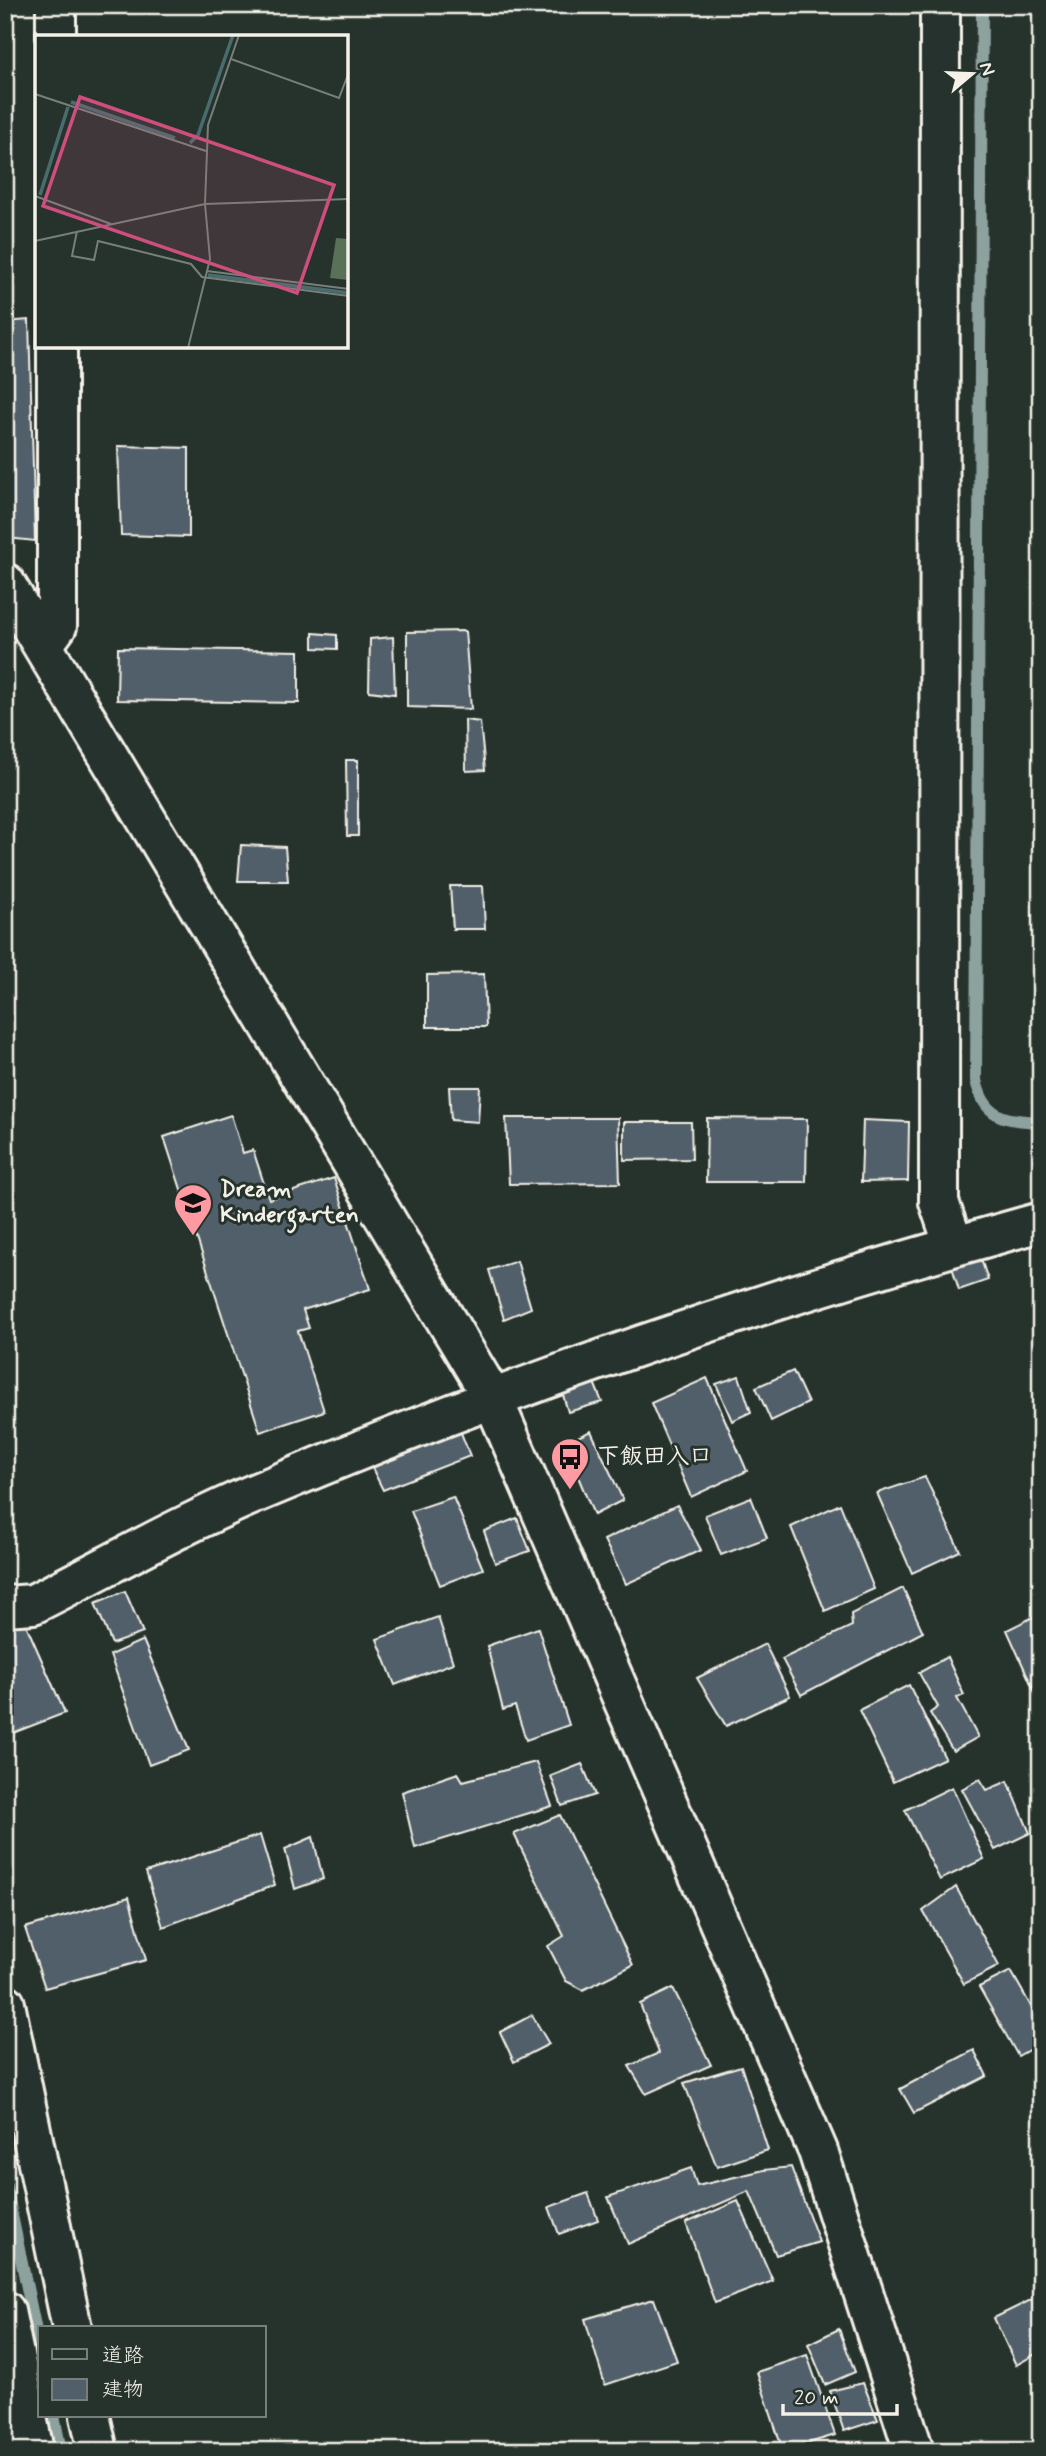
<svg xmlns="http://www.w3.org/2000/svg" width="1046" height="2456" font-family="Mynerve,'Klee One',sans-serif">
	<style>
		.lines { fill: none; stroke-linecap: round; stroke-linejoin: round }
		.stream { stroke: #8da29f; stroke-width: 12 }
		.building { fill: #515f6b; stroke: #f4f1e8; stroke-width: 2 }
		.minor-casing { stroke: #f4f1e8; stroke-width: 44 }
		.minor { stroke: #26332d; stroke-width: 38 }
		.labels { text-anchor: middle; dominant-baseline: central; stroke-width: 6; stroke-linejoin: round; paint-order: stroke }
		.poi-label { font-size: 23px; font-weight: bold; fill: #f4f1e8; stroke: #26332d; text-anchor: start }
		.inset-river { fill: none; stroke: #496d6e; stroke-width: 3.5 }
		.inset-road { fill: none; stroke: #787f78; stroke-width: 2 }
		.view { fill: #ce4e7e; fill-opacity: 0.15; stroke: #ce4e7e; stroke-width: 3.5 }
		.inset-edge { fill: none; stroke: #f4f1e8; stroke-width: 3.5 }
	</style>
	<rect width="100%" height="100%" fill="#26332d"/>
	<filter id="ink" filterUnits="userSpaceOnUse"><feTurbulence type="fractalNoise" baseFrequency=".0143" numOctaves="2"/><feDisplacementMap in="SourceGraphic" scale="14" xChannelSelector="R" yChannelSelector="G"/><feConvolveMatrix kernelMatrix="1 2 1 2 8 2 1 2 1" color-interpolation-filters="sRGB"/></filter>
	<g filter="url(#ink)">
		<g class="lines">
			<!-- stream -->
			<g class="stream">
				<path d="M982 5 976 1080C984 1119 1006 1120 1041 1122"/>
				<polyline points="5,2182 40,2350"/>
				<polyline points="54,2416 61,2451"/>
			</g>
		</g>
		<!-- building -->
		<g class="building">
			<polygon points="29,320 35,541 7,538 5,502 5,322"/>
			<polygon points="118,446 189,448 189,537 121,535"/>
			<polygon points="465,631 471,709 407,707 407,632"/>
			<polygon points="313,633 337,635 337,649 313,648"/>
			<polygon points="393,637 395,694 369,691 370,639"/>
			<polygon points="118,648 299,651 299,703 117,700"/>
			<polygon points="465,720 480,722 485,770 466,771"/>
			<polygon points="346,760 358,760 358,836 347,836"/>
			<polygon points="241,845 285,847 288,881 238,881"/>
			<polygon points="450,886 483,886 485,929 453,929"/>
			<polygon points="484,974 486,1027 427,1027 427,975"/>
			<polygon points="449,1087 480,1087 478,1122 451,1120"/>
			<polygon points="231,1115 243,1153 253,1150 269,1199 334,1178 370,1289 303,1310 309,1328 298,1331 324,1411 260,1432 164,1137"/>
			<polygon points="506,1118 618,1118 620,1183 509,1184"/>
			<polygon points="707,1118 807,1119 806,1182 706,1182"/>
			<polygon points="863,1120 909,1122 908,1181 861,1182"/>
			<polygon points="624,1122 691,1122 692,1159 624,1160"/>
			<polygon points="978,1250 988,1280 959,1290 949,1257"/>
			<polygon points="517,1261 531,1308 504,1319 489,1270"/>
			<polygon points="793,1371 808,1403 771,1421 756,1387"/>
			<polygon points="591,1375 602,1402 568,1412 560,1385"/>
			<polygon points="739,1376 751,1412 732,1421 716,1384"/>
			<polygon points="707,1378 747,1471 691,1497 651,1403"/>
			<polygon points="458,1425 470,1456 383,1490 369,1462"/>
			<polygon points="591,1431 623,1500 594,1515 564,1443"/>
			<polygon points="925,1477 960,1551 912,1573 877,1493"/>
			<polygon points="453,1497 483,1569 440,1585 411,1511"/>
			<polygon points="751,1497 767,1538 721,1555 705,1515"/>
			<polygon points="840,1504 874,1589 825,1611 791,1527"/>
			<polygon points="677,1505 701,1550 626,1584 604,1540"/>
			<polygon points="517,1518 530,1551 495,1563 484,1531"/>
			<polygon points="903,1588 923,1632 801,1695 782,1659 852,1626 851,1614"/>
			<polygon points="125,1591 143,1633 112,1644 95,1603"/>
			<polygon points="1041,1613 1041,1706 1007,1630"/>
			<polygon points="438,1617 453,1663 395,1685 377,1639"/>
			<polygon points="24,1620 65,1713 5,1736 5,1627"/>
			<polygon points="538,1628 569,1725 526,1740 515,1706 503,1710 487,1646"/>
			<polygon points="143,1640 189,1750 149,1765 110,1655"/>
			<polygon points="765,1644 790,1696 726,1726 697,1678"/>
			<polygon points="947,1657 964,1695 957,1698 978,1737 953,1751 930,1713 938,1707 919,1673"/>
			<polygon points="909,1685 945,1758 893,1782 859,1710"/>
			<polygon points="536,1762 552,1806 415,1848 402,1792 458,1773 463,1781"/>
			<polygon points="582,1764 595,1795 562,1806 551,1776"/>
			<polygon points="980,1779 987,1790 1008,1781 1030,1833 995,1850 962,1789"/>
			<polygon points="952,1787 984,1859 940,1880 905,1810"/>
			<polygon points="560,1815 633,1965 583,1990 566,1981 548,1946 564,1936 514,1834"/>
			<polygon points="260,1835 275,1885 163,1927 146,1872"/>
			<polygon points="313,1837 323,1879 295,1889 285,1849"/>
			<polygon points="956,1887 999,1966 964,1984 923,1911"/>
			<polygon points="129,1897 146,1960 45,1988 25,1928"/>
			<polygon points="1011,1971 1041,2024 1041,2043 1018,2056 979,1987"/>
			<polygon points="673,1988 711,2065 646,2094 629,2066 659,2053 640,2004"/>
			<polygon points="532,2015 549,2044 514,2062 500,2032"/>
			<polygon points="974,2050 987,2076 914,2113 900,2089"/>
			<polygon points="741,2066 768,2150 717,2167 684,2083"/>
			<polygon points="791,2167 819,2242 776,2255 749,2191 628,2244 608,2197 691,2168 697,2186 764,2170"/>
			<polygon points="588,2193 598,2220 559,2234 549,2207"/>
			<polygon points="738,2201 773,2281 715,2303 686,2223"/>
			<polygon points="1041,2295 1041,2351 1016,2365 994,2318"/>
			<polygon points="654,2299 677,2361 605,2385 585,2319"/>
			<polygon points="839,2329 855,2372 825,2385 808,2344"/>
			<polygon points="807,2355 835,2435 783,2451 757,2372"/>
			<polygon points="863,2383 878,2420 844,2431 830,2391"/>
		</g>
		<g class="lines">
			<defs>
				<g id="minor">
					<polyline points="56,5 56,37"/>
					<polyline points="940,5 939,1202 954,1246"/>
					<polyline points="5,583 492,1397 818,2151 914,2451"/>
					<polyline points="43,645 57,626 57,346"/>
					<path d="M5 1606 33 1604C107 1567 180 1525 256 1493 510 1385 775 1295 1041 1222"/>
					<polyline points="5,2004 72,2328"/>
					<polyline points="5,2311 34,2451"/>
					<polyline points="90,2416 98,2451"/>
				</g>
			</defs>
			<!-- minor casing -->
			<use href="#minor" class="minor-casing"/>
			<!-- minor -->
			<use href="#minor" class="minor"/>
		</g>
	</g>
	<!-- icons -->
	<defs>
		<symbol id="school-pin" viewBox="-11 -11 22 30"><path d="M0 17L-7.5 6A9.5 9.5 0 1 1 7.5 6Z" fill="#ff9aa2" stroke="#26332d"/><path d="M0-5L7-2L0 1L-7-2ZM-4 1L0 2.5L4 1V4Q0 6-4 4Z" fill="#111"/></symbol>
		<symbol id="bus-pin" viewBox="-11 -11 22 30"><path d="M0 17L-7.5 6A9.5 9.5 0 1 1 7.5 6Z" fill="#ff9aa2" stroke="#26332d"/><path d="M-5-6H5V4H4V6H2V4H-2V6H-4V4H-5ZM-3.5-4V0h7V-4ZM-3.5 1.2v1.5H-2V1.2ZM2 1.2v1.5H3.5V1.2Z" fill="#111"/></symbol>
	</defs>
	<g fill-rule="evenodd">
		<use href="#school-pin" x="171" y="1181" width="44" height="60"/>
		<use href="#bus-pin" x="548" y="1435" width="44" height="60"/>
	</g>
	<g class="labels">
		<!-- poi labels -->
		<g class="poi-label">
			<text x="220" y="1190">Dream<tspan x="220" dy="26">Kindergarten</tspan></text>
			<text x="597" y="1457">下飯田入口</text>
		</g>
	</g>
	<!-- overview -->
	<g transform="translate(35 35)">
		<rect width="313" height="313" fill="#26332d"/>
		<path d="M301 203 313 204V245L295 243Z" fill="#587157"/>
		<path class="inset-river" d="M36 67 140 103M155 108 163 100 198 0M5 160 33 72M173 240 314 258"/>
		<path class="inset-road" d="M196 24 304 63 314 37M0 59 171 116M0 161 76 189M42 196 37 221 59 225 63 206 156 229 167 242 314 261M0 206 170 169 314 164M172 236 314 254M153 313 175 224 170 169 173 90 204 0"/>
		<path class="view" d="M45 62 299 150 262 258 8 171Z"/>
		<rect width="313" height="313" class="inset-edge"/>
	</g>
	<!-- margin -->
	<rect width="1046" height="2456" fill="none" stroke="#26332d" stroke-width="28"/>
	<rect x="14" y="14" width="1018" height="2428" fill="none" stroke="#f4f1e8" stroke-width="2.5" filter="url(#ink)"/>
	<!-- legend -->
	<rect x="38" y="2326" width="228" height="91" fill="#26332d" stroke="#787f78" stroke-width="2"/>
	<rect x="52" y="2349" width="35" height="10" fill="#26332d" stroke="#787f78" stroke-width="2"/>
	<text x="102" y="2362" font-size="21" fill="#f4f1e8">道路</text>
	<rect x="52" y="2379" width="35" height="21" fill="#515f6b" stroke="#787f78" stroke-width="2"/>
	<text x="102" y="2396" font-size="21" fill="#f4f1e8">建物</text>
	<!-- north arrow -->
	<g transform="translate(972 74) rotate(71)" stroke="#26332d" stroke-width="5" paint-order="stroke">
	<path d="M0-5L12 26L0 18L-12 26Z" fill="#f4f1e8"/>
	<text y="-10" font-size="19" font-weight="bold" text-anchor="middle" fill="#f4f1e8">N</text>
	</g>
	<!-- scale -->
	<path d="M783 2404v10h114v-10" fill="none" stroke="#f4f1e8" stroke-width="3.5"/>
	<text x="794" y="2404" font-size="21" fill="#f4f1e8" stroke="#26332d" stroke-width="5" paint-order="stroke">20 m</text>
</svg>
